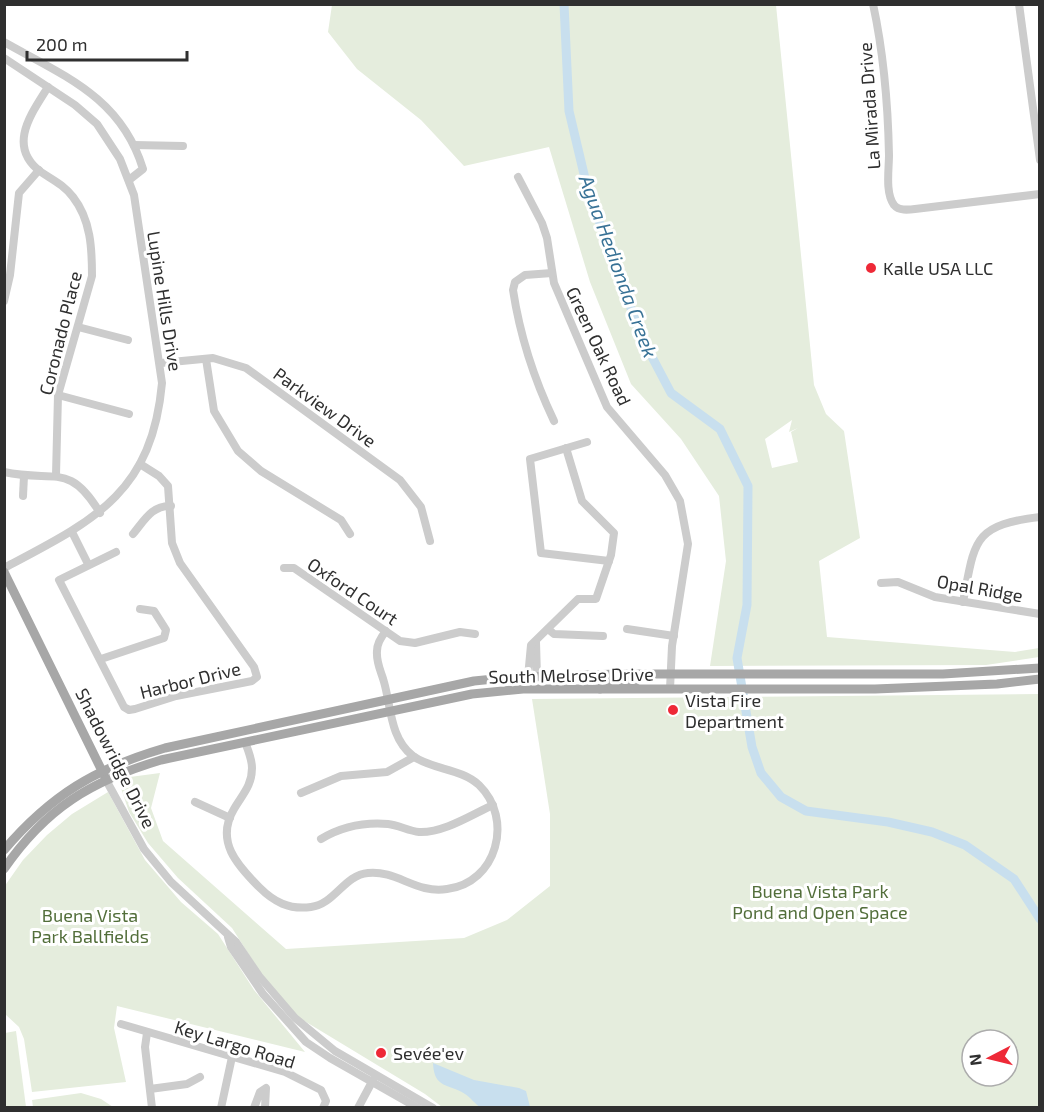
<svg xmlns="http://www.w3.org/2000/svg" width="1044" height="1112" font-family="'Exo 2',sans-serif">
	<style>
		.green { fill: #e5eddd; fill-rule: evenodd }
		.water { fill: #c8dfee }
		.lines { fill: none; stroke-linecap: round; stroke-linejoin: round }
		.river { stroke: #c8dfee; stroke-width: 9 }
		.minor { stroke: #ccc; stroke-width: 8 }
		.major { stroke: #a7a7a7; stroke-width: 9 }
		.poi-dot { fill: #ee2937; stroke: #fff; stroke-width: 2 }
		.labels { text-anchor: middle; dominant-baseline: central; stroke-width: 6; stroke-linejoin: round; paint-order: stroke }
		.street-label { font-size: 18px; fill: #2f2f2f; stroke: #fff }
		.poi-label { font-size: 18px; fill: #2f2f2f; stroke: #fff; text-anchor: start }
		.park-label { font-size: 18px; fill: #526e3a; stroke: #fff }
		.water-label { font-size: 20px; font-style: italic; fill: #387296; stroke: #fff }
	</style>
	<rect width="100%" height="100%" fill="#fff"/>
	<!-- green -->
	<g class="green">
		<path d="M332 5H776L814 385 826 414 844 431 860 538 819 561 827 637 1015 652 1039 648V657L986 665 710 666 726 561 719 496 681 439 631 384 590 282 549 147 464 166 421 120 357 69 328 32ZM792 420 789 432 798 428 791 432 798 462 772 468 765 439Z"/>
		<path d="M1039 694V1107H442L425 1094 283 1008 232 928 178 878 148 843 129 812 121 788 130 777 160 773 151 808 163 841 286 949 464 938 507 920 550 886V814L532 699ZM972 1040H1008V1076H972Z"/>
		<polygon points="108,792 145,860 181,902 218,934 254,990 305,1052 117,1006 114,1028 126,1082 32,1092 24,1039 19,1027 5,1014 4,887 23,860 47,835 72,814"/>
		<polygon points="16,1031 26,1107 5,1107 5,1033"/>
		<polygon points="81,1093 101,1099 113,1107 33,1107 32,1100"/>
	</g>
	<!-- water -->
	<path class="water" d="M433 1063 474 1080 519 1088 526 1091 530 1107H480C475 1104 471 1098 465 1094 448 1083 434 1089 433 1063Z"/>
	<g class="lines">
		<!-- river -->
		<polyline class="river" points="564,4 569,111 588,191 642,338 671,393 720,429 748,486 747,605 737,658 752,747 761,773 781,797 806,811 888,822 932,832 965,845 1014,879 1040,919"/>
		<!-- minor -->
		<g class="minor">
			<path d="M873 4C884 55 888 104 889 155 889 169 885 193 894 205 899 211 908 210 915 209L1040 194"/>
			<polyline points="1019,4 1040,160"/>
			<path d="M4 42C64 76 121 97 143 169L129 180"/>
			<path d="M4 58 75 105 97 124 120 159 134 195 162 383C152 494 93 521 4 568"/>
			<path d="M48 87C32 113 6 146 41 172 53 180 64 185 73 197 91 220 92 249 92 276L58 395 56 475"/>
			<polyline points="134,145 183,146"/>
			<polyline points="518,177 542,223 547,238 554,283 607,407 665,475 680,501 688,544 672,646 670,689"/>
			<path d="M552 273 525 275 515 282 513 290C520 336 534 379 554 421"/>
			<polyline points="4,301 10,275 19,193 39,170"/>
			<polyline points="78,327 128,340"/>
			<polyline points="206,359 214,411 238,451 261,471 341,520 350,534"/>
			<polyline points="161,363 213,358 246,368 400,480 421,507 430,541"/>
			<polyline points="58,395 129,414"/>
			<polyline points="587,442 530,459 541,553 609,561"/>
			<path d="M4 472C54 483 69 461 100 513"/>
			<polyline points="23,496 24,476"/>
			<polyline points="72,532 88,564"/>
			<path d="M133 534C144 521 152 505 171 506"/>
			<polyline points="116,552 59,580 124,707 129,710 135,709 176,696 252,681 257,677 254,667 180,563 172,543 168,486 159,476 140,464"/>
			<polyline points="284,568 294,568 400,641 415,643 460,632 475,634"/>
			<polyline points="881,583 898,582 935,597 1040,614"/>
			<path d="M963 602C975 541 972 525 1040 517"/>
			<polyline points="548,629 554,634 603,636"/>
			<polyline points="627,629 674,636"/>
			<polyline points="536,642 537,677"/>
			<polyline points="101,659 164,638 166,630 154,611 140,609"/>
			<polyline points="528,677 531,645 578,599 596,599 611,555 614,533 582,501 566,448"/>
			<path d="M245 742C248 750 252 759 252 768 252 786 242 795 234 809 215 841 237 865 259 887 274 902 289 910 311 907 335 904 344 875 368 873 397 870 416 894 447 889 497 883 514 819 479 785 461 768 432 770 413 756 390 739 391 706 384 682 381 671 376 663 377 651 377 644 381 637 386 631"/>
			<polyline points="106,780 144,849 171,882 236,942 259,976 295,1018 335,1051 433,1108"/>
			<polyline points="301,793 341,776 387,772 414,757"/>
			<polyline points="195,802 230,818"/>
			<path d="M321 839C341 827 364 822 388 824 398 825 409 831 419 832 444 833 471 815 493 805"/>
			<polyline points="228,937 231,947 263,994 306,1042 330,1058 418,1108"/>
			<polyline points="121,1024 285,1072 321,1090 326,1101 323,1108"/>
			<polyline points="147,1033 145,1047 152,1108"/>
			<polyline points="150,1089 187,1084 200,1077"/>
			<polyline points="221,1108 232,1057"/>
			<polyline points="254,1108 260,1092 266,1088 265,1108"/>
			<polyline points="358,1108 373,1080"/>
		</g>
		<!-- major -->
		<g class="major">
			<polyline points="4,572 104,775"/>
			<polyline points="600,689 605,684 636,681 644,674"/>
			<path d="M4 850C51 795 96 768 165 748L474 681 504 678 617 674H943L1040 668"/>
			<path d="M4 869C46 808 91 781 161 760L472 694 523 689H875L997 684 1040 679"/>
		</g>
	</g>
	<!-- markers -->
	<g class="poi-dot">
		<circle cx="871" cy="268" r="6"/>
		<circle cx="673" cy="710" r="6"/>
		<circle cx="381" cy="1053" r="6"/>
	</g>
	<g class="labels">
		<!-- street labels -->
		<g class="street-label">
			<text transform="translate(869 106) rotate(-94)">La Mirada Drive</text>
			<text transform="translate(165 301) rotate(81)">Lupine Hills Drive</text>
			<text transform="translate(60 333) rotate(-76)">Coronado Place</text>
			<text transform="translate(599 346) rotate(65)">Green Oak Road</text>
			<text transform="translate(325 407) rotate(36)">Parkview Drive</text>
			<text transform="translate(980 588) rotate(10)">Opal Ridge</text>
			<text transform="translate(353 591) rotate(34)">Oxford Court</text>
			<text transform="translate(571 675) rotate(-1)">South Melrose Drive</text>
			<text transform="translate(190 680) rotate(-14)">Harbor Drive</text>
			<text transform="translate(116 758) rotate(63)">Shadowridge Drive</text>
			<text transform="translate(235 1044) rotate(17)">Key Largo Road</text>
		</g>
		<!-- poi labels -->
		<g class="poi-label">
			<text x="883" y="268">Kalle USA LLC</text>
			<text x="685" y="700">Vista Fire<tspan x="685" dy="21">Department</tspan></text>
			<text x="393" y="1053">Sevée'ev</text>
		</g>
		<!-- park labels -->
		<g class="park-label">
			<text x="820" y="891">Buena Vista Park<tspan x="820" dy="21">Pond and Open Space</tspan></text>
			<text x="90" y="915">Buena Vista<tspan x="90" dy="21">Park Ballfields</tspan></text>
		</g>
		<!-- water labels -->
		<g class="water-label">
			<text transform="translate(619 266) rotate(70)">Agua Hedionda Creek</text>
		</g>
	</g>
	<!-- border -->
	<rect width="1044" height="1112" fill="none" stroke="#2f2f2f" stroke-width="12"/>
	<!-- north arrow -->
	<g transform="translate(990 1058) rotate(263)"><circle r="28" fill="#ffffff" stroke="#acacac" stroke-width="1.5"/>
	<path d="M0-4.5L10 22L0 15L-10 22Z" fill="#ee2937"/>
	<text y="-9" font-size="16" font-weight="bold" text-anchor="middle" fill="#2f2f2f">N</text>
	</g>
	<!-- scale -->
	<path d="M27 51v9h160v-9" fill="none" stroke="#2f2f2f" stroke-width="3"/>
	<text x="36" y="51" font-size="18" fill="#2f2f2f" stroke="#ffffff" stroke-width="4.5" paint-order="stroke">200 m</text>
</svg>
